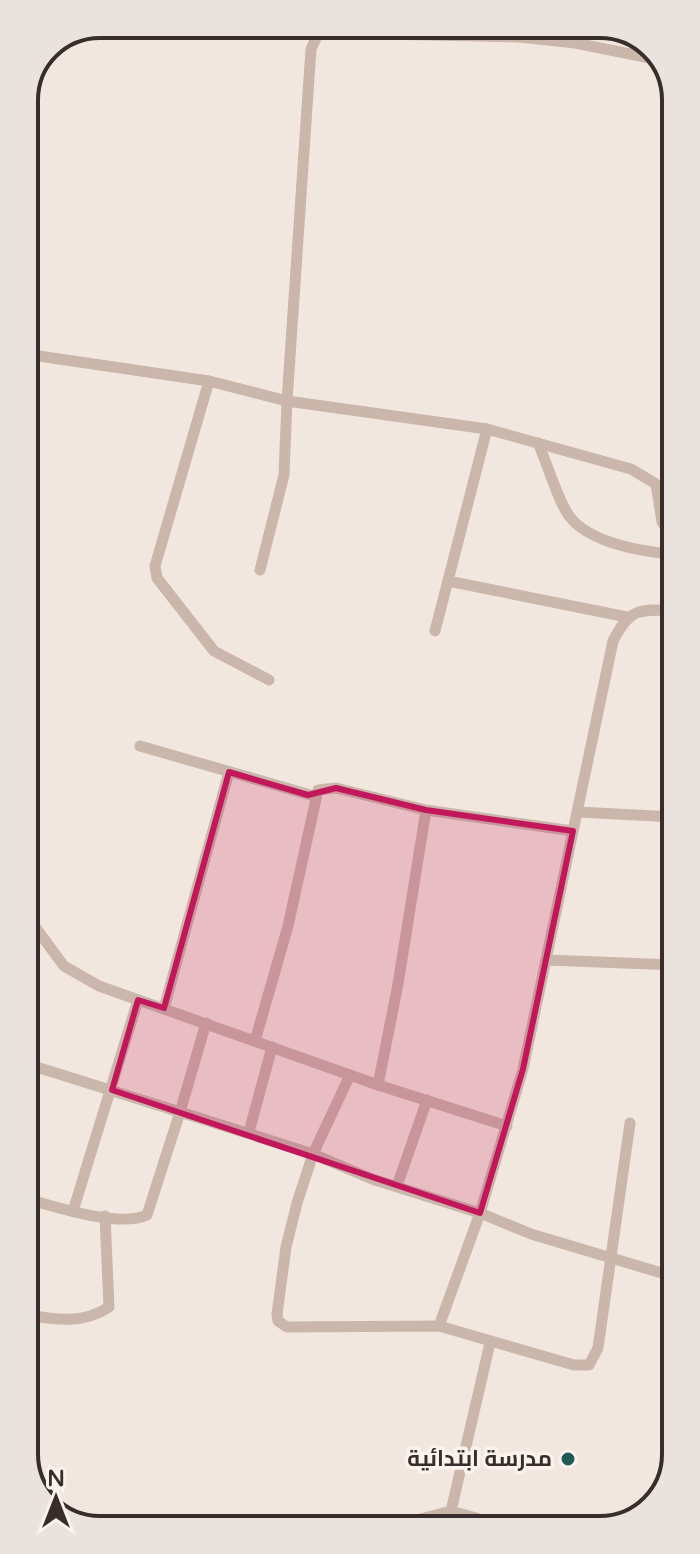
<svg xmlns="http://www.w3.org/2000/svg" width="700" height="1554" font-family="'Varela Round',Cairo,sans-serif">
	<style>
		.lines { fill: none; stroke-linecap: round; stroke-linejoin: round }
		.street { stroke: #cab6ab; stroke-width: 11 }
		.marked { fill: #c2185b; fill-opacity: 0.2; stroke: #c2185b; stroke-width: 6; stroke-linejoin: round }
		.poi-dot { fill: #215957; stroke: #faf2ec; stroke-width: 3 }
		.labels { text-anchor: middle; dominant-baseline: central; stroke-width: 7; stroke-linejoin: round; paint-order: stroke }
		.poi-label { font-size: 22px; font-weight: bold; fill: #382d2a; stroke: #faf2ec; text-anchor: end }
		.rim { fill: none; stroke: #382d2a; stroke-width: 4 }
	</style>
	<rect width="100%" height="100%" fill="#f2e7df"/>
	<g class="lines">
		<!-- street -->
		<g class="street">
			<polyline points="519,24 520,37"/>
			<polyline points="25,354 209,381 287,401 311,49 319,32 327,26 383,34 520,37 575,43 660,60"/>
			<polyline points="209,381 155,566 157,578 214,651 269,680"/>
			<path d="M538 443C546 460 559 504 570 517 590 543 643 552 673 554"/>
			<polyline points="260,570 284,475 287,401 487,429 631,469 656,484 662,522 673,537"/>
			<polyline points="448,581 627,617"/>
			<polyline points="435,631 487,429"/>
			<polyline points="140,746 314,796"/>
			<polyline points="578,812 674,817"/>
			<polyline points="27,916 64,966 99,986 378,1085 507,1126"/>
			<polyline points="27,949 33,924"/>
			<polyline points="547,960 675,965"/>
			<polyline points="164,1008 229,772"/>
			<polyline points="206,1023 180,1112 313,1154 372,1179 480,1213 531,1234 675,1277"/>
			<polyline points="255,1041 288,926 318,790 336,788 426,810 573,831"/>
			<path d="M27 1064 180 1112 147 1215C119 1228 57 1207 27 1199"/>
			<polyline points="350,1075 313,1154 297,1203 286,1247 277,1314 278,1321 287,1327 439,1326 574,1365 589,1365 598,1348 630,1123"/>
			<polyline points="378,1085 398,984 426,810"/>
			<polyline points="249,1132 272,1047"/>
			<polyline points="397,1186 427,1100"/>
			<polyline points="73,1211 138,1000"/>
			<path d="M28 1315C56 1320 84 1324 109 1307L105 1216"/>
			<path d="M439 1326 480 1213 523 1069 613 641C629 610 638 608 673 611"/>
			<polyline points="451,1511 508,1527"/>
			<polyline points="403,1527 413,1521 451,1511 490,1343"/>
		</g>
	</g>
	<!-- marked area -->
	<path class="marked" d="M229 772 308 795 336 788 426 810 573 831 523 1069 480 1213 112 1090 138 1000 164 1008Z"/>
	<!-- markers -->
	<circle class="poi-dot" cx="568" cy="1459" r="8"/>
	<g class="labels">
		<!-- poi labels -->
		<g class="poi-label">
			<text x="552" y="1459">مدرسة ابتدائية</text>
		</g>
	</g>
	<!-- crop -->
	<path d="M0 0H700V1554H0ZM100 38H600A62 62 0 0 1 662 100V1454A62 62 0 0 1 600 1516H100A62 62 0 0 1 38 1454V100A62 62 0 0 1 100 38Z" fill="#eae2dc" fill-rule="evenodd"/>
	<path class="rim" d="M100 38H600A62 62 0 0 1 662 100V1454A62 62 0 0 1 600 1516H100A62 62 0 0 1 38 1454V100A62 62 0 0 1 100 38Z"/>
	<!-- north arrow -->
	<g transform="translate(56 1498)" stroke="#faf2ec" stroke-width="6" paint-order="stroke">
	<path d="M0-6L14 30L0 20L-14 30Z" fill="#382d2a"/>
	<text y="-12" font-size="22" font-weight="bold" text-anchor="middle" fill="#382d2a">N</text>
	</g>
</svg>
